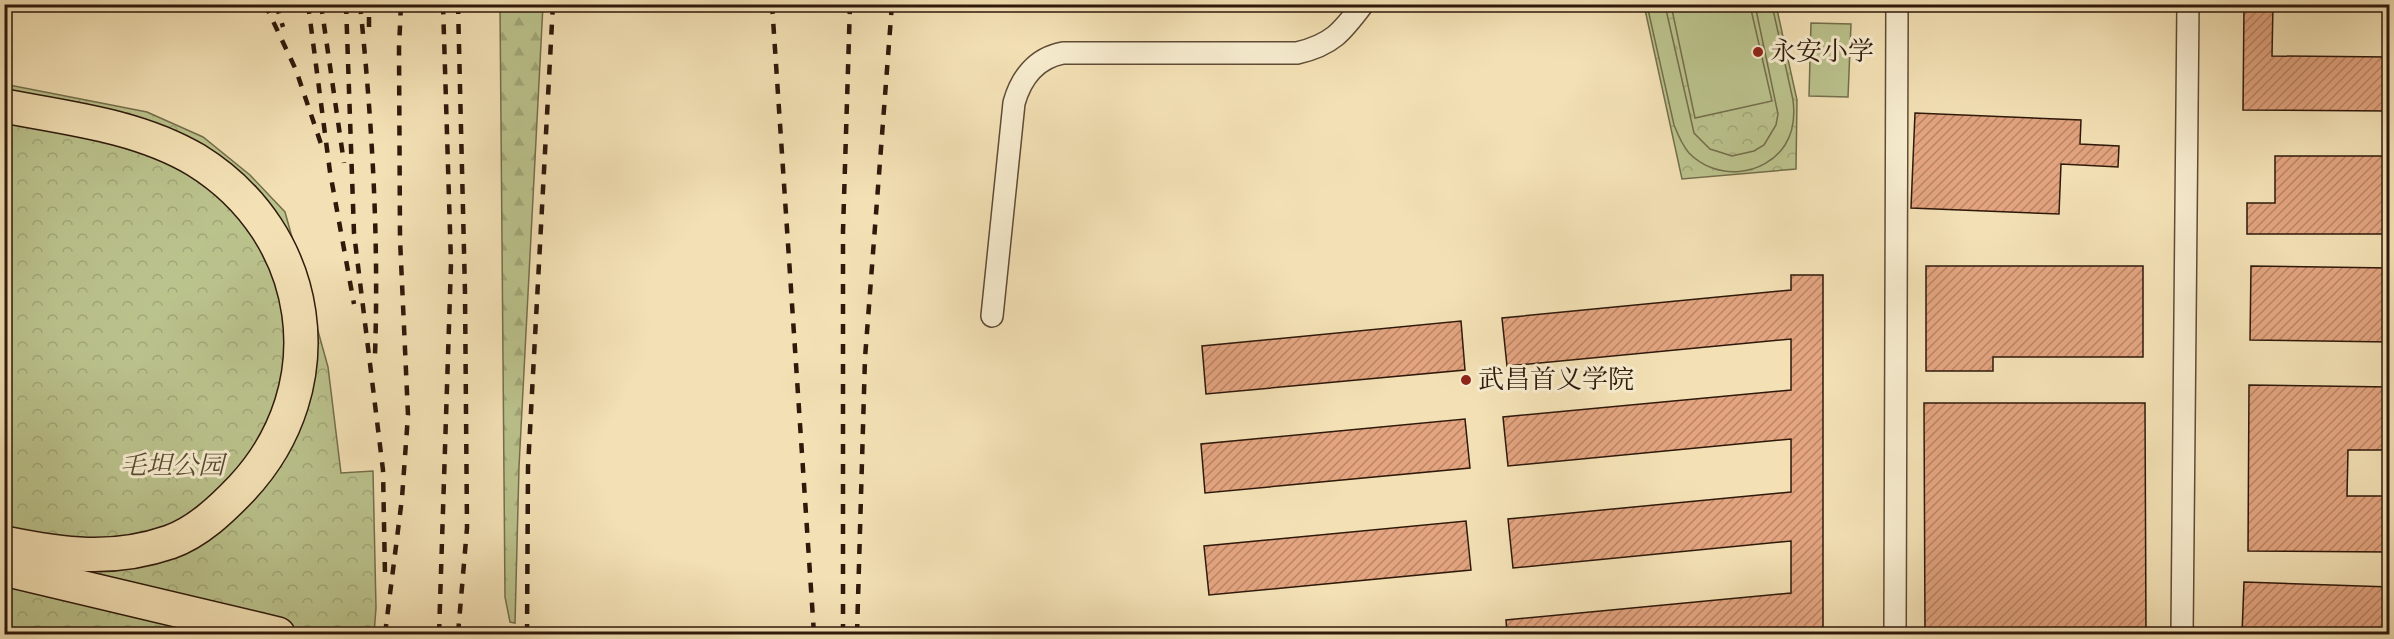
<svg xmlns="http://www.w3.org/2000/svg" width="2394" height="639" font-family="'IM FELL Double Pica','Noto Serif SC',serif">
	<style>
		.forest { fill: url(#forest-firs); stroke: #746e4c; stroke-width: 1.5 }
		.park { fill: url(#park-crowns); stroke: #746e4c; stroke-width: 1.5 }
		.pitch { fill: #bbc38d; stroke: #746e4c; stroke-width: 1.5 }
		.building { fill: url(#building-hatch); stroke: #2e190b; stroke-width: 1.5 }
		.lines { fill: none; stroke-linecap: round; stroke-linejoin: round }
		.minor-casing { stroke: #5f4b36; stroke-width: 24 }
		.trunk-casing { stroke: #2e190b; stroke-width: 36 }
		.minor { stroke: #f7eccf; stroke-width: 21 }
		.trunk { stroke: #f3e1b5; stroke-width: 33 }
		.rail { stroke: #2e190b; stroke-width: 4.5; stroke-dasharray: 10 10; stroke-linecap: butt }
		.poi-dot { fill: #8f2418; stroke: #f7eccf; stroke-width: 2 }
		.labels { text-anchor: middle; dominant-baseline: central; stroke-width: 6; stroke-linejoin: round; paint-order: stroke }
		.poi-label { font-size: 26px; fill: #2e190b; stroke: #f7eccf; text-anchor: start }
		.park-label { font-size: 26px; font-style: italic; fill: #584c32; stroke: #f7eccf }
	</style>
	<defs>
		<pattern id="forest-firs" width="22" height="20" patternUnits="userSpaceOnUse" patternTransform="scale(1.5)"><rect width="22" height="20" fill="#bbc38d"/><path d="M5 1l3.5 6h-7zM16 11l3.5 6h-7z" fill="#a1a778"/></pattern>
		<pattern id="park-crowns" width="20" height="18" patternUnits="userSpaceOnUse" patternTransform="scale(1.5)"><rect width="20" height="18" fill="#bbc38d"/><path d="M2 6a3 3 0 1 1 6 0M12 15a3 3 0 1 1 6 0" fill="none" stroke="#a1a778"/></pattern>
		<pattern id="building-hatch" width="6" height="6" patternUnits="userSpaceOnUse" patternTransform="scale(1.5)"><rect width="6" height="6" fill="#e3a47f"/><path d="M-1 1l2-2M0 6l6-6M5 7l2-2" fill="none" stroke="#b88566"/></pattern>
	</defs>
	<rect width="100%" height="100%" fill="#f3e1b5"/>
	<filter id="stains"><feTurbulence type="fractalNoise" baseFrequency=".00333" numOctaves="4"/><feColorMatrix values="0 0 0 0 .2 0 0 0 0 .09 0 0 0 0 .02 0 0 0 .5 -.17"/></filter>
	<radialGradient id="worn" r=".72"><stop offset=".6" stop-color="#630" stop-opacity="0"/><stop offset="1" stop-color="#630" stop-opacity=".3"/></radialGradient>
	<!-- forest -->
	<polygon class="forest" points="500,5 543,5 519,467 515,623 510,622 505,597"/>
	<!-- park -->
	<g class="park">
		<polygon points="1644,5 1776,5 1797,100 1796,169 1682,179"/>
		<polygon points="4,84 147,112 203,137 250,175 285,212 328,367 341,473 373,471 376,608 374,634 5,634"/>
	</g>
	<!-- pitch -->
	<g class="pitch">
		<path d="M1647 5H1665L1694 133 1710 149 1732 156 1754 151 1764 145 1776 125 1778 114 1755 5H1772L1793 100C1795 116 1794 131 1785 145 1764 177 1716 181 1689 153 1682 145 1678 135 1674 125Z"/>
		<polygon points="1671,5 1750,5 1772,101 1695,118"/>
		<polygon points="1811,23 1851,24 1848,97 1809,96"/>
	</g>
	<!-- building -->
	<g class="building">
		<polygon points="2244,4 2273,4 2272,56 2390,57 2390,111 2243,110"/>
		<polygon points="1915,113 2081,120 2080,144 2119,146 2118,167 2061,164 2059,214 1911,208"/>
		<polygon points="2275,156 2390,156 2390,234 2247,234 2247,203 2275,203"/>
		<polygon points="1926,266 2143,266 2143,357 1993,357 1993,371 1926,371"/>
		<polygon points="2251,266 2390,268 2390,342 2250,340"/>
		<polygon points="1791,275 1823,275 1823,634 1507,634 1506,620 1791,593 1791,541 1513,568 1508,519 1791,492 1791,439 1508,466 1503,417 1791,390 1791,339 1507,366 1502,318 1791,290"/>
		<polygon points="1461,321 1465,370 1206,394 1202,346"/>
		<polygon points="2249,385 2390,387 2390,450 2348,450 2347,496 2390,496 2390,552 2248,551"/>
		<polygon points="1924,403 2145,403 2146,634 1925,634"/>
		<polygon points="1465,419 1470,468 1205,493 1201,444"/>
		<polygon points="1466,521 1471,570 1209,595 1204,546"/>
		<polygon points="2244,582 2390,587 2390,634 2242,634"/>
	</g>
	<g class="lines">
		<defs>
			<g id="minor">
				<path d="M992 316 1014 103C1021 78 1036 58 1063 53H1297C1332 45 1342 32 1363 4"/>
				<polyline points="1895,634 1897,4"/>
				<polyline points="2182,634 2188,4"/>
			</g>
			<g id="trunk">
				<path d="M4 106C68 118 139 126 196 160 314 233 337 386 242 488 222 509 198 532 170 542 112 562 63 555 4 543"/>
				<polyline points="4,569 278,634"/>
			</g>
		</defs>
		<!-- minor casing -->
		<use href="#minor" class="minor-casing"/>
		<!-- trunk casing -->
		<use href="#trunk" class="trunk-casing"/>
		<!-- minor -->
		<use href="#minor" class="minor"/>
		<!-- trunk -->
		<use href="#trunk" class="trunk"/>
		<!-- rail -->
		<g class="rail">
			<polyline points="265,4 296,70 321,144"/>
			<polyline points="276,4 283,27"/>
			<polyline points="308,4 330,172 354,304"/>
			<polyline points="321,4 344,163"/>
			<polyline points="346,4 354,233 383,470 385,576"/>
			<path d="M360 4C372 121 379 237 375 355"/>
			<polyline points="458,4 465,292 467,528 458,634"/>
			<polyline points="772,4 814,634"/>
			<polyline points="369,27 369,4"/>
			<polyline points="385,634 402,498 408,415 400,239 399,48 401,4"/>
			<polyline points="439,634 451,263 443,4"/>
			<polyline points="527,634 528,467 553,4"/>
			<polyline points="843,634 843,231 850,4"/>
			<polyline points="857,634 865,358 892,4"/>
		</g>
	</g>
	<!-- markers -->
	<g class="poi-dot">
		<circle cx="1758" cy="52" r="6"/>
		<circle cx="1466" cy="380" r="6"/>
	</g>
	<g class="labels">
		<!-- poi labels -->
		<g class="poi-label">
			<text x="1770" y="52">永安小学</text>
			<text x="1478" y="380">武昌首义学院</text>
		</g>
		<!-- park labels -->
		<g class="park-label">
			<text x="172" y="466">毛坦公园</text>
		</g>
	</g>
	<!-- margin -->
	<rect width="2394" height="639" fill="none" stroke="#f3e1b5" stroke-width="24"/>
	<rect x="6" y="6" width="2382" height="627" fill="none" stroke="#2e190b" stroke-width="3"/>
	<rect x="12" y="12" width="2370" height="615" fill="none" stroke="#2e190b" stroke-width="1.5"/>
	<rect width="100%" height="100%" filter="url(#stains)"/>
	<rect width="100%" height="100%" fill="url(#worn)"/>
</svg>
